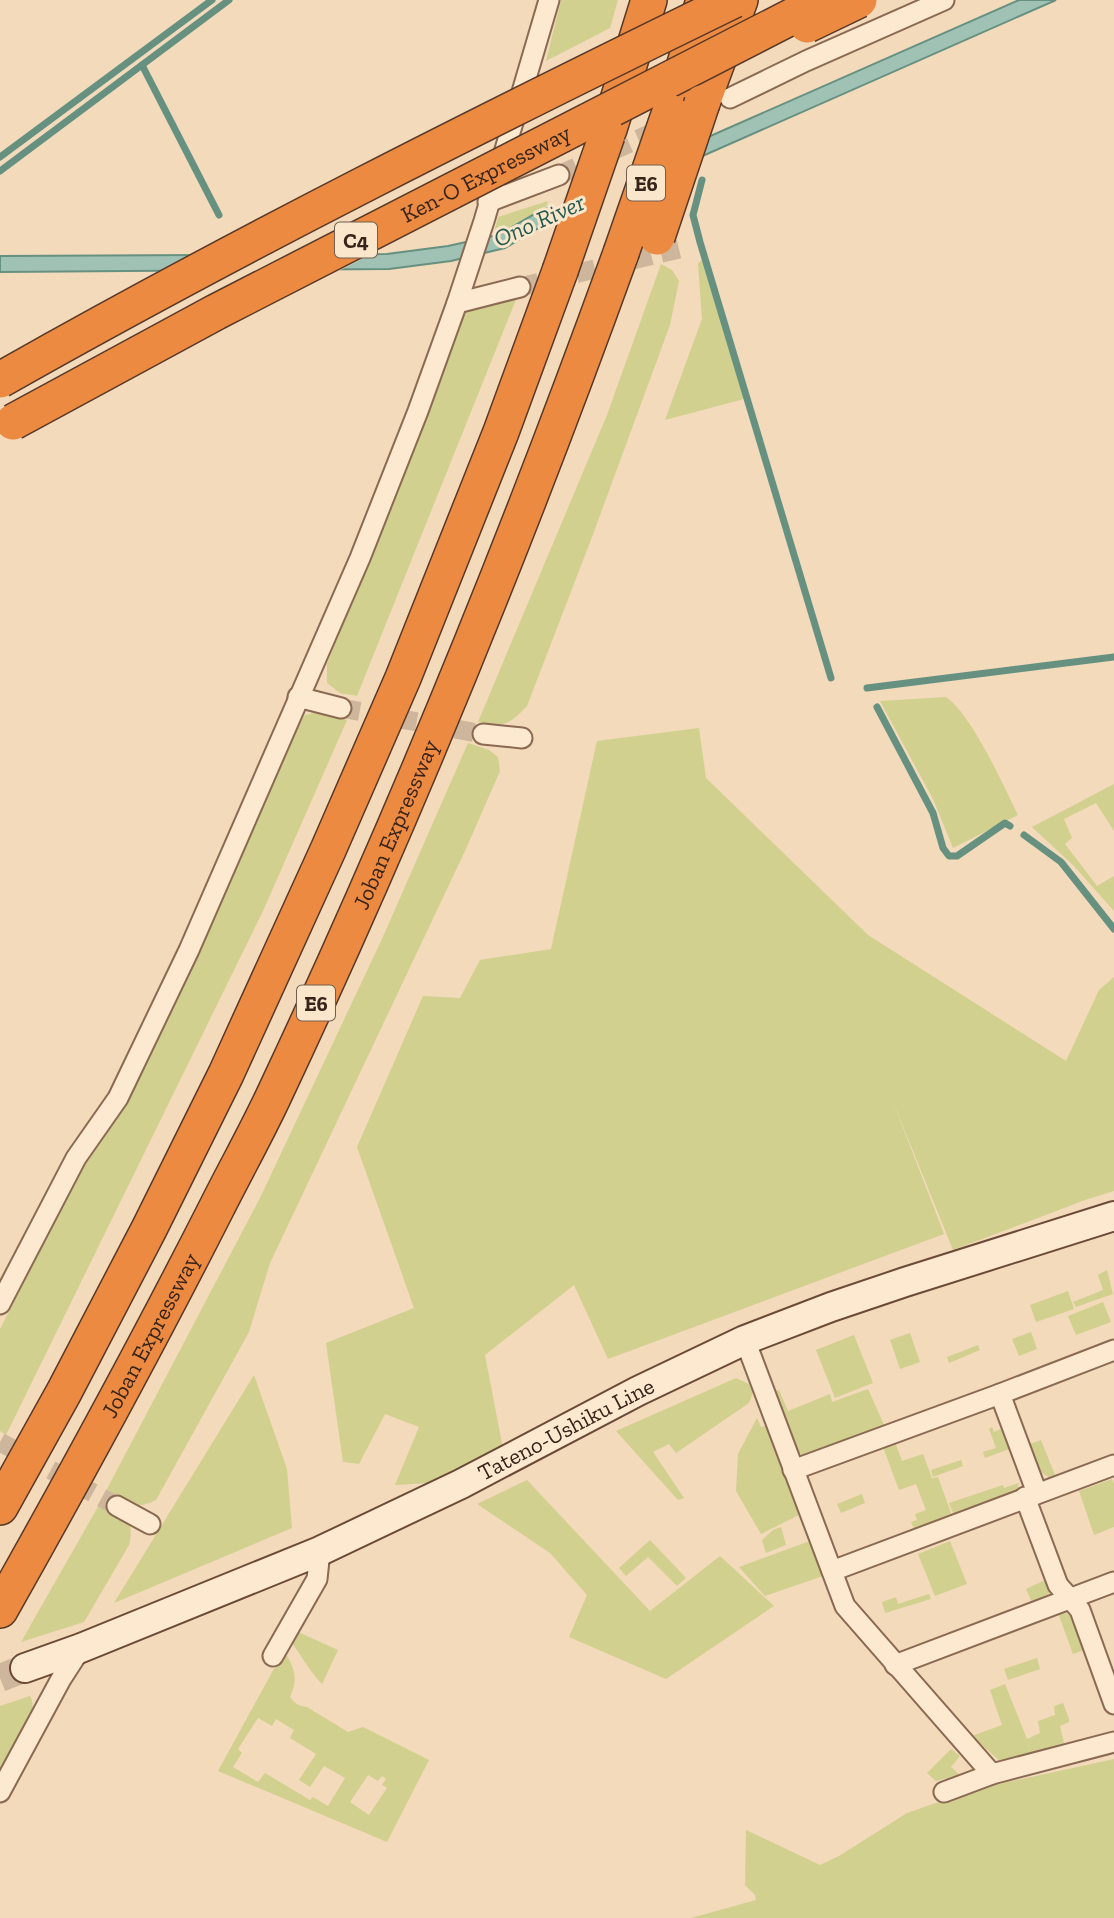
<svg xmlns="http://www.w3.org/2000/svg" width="1114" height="1918" font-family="'Zilla Slab',serif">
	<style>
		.green { fill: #d1d08e; fill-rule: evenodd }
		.water { fill: #a0c2b4; stroke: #669080; stroke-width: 2 }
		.pier { fill: #f2dabb }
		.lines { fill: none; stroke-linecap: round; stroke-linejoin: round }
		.stream { stroke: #669080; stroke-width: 7 }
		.minor-tunnel { stroke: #cdb69b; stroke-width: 19; stroke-dasharray: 19 10; stroke-linecap: butt }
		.secondary-tunnel { stroke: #cdb69b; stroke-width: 28; stroke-dasharray: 28 14; stroke-linecap: butt }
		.minor-casing { stroke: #8b6953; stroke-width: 23 }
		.secondary-casing { stroke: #6c4a37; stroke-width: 32 }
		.motorway-casing { stroke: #583828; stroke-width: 38 }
		.minor { stroke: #fce9cf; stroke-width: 19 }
		.secondary { stroke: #fce9cf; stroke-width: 28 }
		.motorway { stroke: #ec8a41; stroke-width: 35 }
		.motorway-bridge-casing { stroke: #583828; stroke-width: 38; stroke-linecap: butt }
		.motorway-bridge { stroke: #ec8a41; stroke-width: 35 }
		.labels { text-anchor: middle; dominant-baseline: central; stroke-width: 6; stroke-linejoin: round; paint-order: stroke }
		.shield { fill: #f9e6cb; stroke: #725e4f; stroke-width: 2 }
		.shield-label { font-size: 21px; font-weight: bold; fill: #38241a }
		.street-label { font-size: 23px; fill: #38241a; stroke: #f9e6cb }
		.water-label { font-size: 24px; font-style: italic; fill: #275a50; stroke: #f9e6cb }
	</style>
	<rect width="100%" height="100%" fill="#f2dabb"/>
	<!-- green -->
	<g class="green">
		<polygon points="561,0 618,0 610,28 546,61"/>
		<polygon points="548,201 546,208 500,234 493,236 498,217"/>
		<polygon points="704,257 744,399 665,420 702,319 698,264"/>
		<path d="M661 264 672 270 679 281 670 325 592 537 527 706C510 724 503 728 478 722L607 415Z"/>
		<polygon points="517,297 357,696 340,693 327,683 327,664 462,320 467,308"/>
		<path d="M946 697C972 715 1003 785 1018 815L953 848 933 799 880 701Z"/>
		<polygon points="325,710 347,720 263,911 6,1435 0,1431 0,1329 84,1166 130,1099 295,730 305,715"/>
		<polygon points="699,728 706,778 868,935 1066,1061 1099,990 1114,977 1114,1191 1085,1200 953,1250 892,1099 944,1234 608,1359 574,1285 485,1355 503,1449 429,1483 395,1485 419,1427 385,1414 359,1464 343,1462 326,1343 414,1308 357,1147 423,996 460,998 480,960 551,949 597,741"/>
		<path d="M468 743 489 750 498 757 500 771 465 851 270 1263 249 1332 156 1500C135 1511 124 1502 107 1489L260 1198 382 939Z"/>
		<polygon points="1114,784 1114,831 1096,803 1064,819 1072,838 1065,844 1097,886 1114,876 1114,911 1074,866 1032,827"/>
		<polygon points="1107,1270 1113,1294 1076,1307 1073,1302 1103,1290 1098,1275"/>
		<polygon points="1068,1291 1074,1309 1036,1322 1030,1305"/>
		<polygon points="1103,1302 1111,1322 1076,1335 1068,1316"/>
		<polygon points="1031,1332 1037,1349 1019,1356 1012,1339"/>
		<polygon points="910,1333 920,1362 900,1369 890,1340"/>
		<polygon points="854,1335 873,1383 835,1398 816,1350"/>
		<polygon points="978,1345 980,1350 949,1363 947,1357"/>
		<polygon points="254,1375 287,1469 292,1528 114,1603"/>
		<polygon points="736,1378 749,1384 753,1392 749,1403 676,1453 669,1444 653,1452 684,1498 678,1500 616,1431"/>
		<polygon points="868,1389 885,1427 808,1457 799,1453 774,1391 779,1390 788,1411 830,1394 832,1402"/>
		<polygon points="757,1418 761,1427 766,1426 799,1515 761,1534 736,1491 738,1454"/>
		<polygon points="992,1427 994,1432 1001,1429 1009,1449 985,1458 983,1452 996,1448 989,1429"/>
		<polygon points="1041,1440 1055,1475 1050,1478 1041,1472 1030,1444"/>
		<polygon points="895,1442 902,1461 923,1454 932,1478 930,1479 938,1477 952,1516 914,1529 911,1522 917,1520 915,1514 926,1510 916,1484 899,1490 883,1447"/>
		<polygon points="961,1460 963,1466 933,1477 931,1470"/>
		<polygon points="1112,1479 1114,1484 1114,1527 1094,1535 1079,1491"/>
		<polygon points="527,1480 650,1611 720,1556 774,1606 666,1679 569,1637 587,1595 550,1553 477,1504"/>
		<polygon points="1019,1483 1017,1490 954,1515 949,1503 1003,1485 1004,1488"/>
		<polygon points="862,1494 865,1503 841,1513 837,1504"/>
		<path d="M99 1505C121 1514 136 1518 129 1545L84 1622 21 1642Z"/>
		<polygon points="781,1527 786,1545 766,1553 762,1540 773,1530"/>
		<polygon points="650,1540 686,1578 677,1586 648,1557 626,1576 619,1568"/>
		<polygon points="810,1541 823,1576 765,1596 739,1567"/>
		<polygon points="950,1541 967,1584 935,1596 918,1554"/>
		<polygon points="1047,1579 1051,1589 1046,1599 1033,1605 1026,1589"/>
		<polygon points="929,1594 931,1599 885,1613 882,1602 896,1597 898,1604"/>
		<polygon points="1064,1612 1070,1616 1084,1650 1073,1654 1058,1613"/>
		<path d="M296 1631 338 1650 322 1684C310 1672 302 1656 291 1642Z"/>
		<path d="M282 1654 287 1656C296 1671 297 1681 290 1697 295 1704 299 1706 307 1707L348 1732 363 1727 429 1760 387 1842 218 1771ZM258 1718 272 1726 276 1719 294 1730 290 1738 316 1754 299 1780 310 1787 324 1766 345 1778 328 1806 313 1797 310 1800 265 1773 258 1782 233 1767 242 1753 238 1749ZM368 1775 378 1781 382 1776 386 1779 382 1785 387 1788 369 1815 350 1802Z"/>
		<polygon points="1037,1658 1040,1669 1008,1680 1004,1669"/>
		<polygon points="1005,1684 1027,1739 1040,1733 1038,1721 1055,1715 1054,1706 1063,1703 1069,1719 1069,1722 1060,1726 1064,1743 1002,1763 972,1736 1002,1725 990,1690"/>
		<path d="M30 1696C42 1715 10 1757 0 1775V1706Z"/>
		<polygon points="951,1749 960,1756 951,1767 960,1775 936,1781 927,1773"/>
		<polygon points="1114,1759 1114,1918 691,1918 756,1900 755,1895 745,1885 746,1830 820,1865 839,1856 907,1813 976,1789"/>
	</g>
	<!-- water -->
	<polygon class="water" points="1019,0 1056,0 537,229 505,248 451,261 389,269 0,272 0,256 387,254 448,246 493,236 500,234 538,212"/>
	<!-- pier -->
	<g class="pier">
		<polygon points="709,132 698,161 541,231 550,202"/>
		<polygon points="378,250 335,273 154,274 196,251"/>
	</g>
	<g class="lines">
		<!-- stream -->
		<g class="stream">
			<polyline points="142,65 219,215"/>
			<polyline points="0,157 212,0"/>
			<polyline points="0,171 229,0"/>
			<polyline points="702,180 693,215 700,242 831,678"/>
			<polyline points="867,688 1114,657"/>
			<polyline points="877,707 933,813 943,848 949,856 957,856 1005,823 1010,826"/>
			<polyline points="1024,835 1061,862 1114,929"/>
		</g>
		<!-- minor-tunnel -->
		<g class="minor-tunnel">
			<polyline points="559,175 665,127"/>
			<polyline points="520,287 679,249"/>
			<polyline points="341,708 483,734"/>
			<polyline points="0,1442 117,1506"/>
		</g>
		<!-- secondary-tunnel -->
		<polyline class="secondary-tunnel" points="0,1678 25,1668"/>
		<defs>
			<g id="minor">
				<polyline points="730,98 806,61 944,0"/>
				<polyline points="488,202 559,175"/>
				<polyline points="457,303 520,287"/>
				<polyline points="298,697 341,708"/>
				<polyline points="483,734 522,738"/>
				<polyline points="0,1304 76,1158 118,1098 189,950 360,558 418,411 457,303 484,221 549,0"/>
				<polyline points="745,1340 845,1606 992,1774 1114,1742"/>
				<polyline points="1000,1394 1037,1493"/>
				<polyline points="793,1470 1000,1394 1114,1350"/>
				<polyline points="1025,1497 1058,1585 1080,1610 1114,1704"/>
				<polyline points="117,1506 150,1524"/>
				<polyline points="832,1571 1114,1465"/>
				<polyline points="273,1656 317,1579 320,1551"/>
				<polyline points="895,1665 1114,1582"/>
				<polyline points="0,1792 61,1679 81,1648"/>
				<polyline points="944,1792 992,1774"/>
			</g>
			<g id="secondary">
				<path id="s1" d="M25 1668 81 1648 320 1551 461 1484 638 1391 745 1340 831 1307 905 1282 1114 1216"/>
			</g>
			<g id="motorway">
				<polyline points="676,94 704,0"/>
				<polyline points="702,103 740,0"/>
				<polyline points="609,129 649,0"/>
				<polyline points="0,1507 64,1392 149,1229 226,1074 328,850 403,678 501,432 560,271"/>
				<path id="s2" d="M0 1610C75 1477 148 1343 217 1207 236 1169 257 1132 275 1093 404 819 518 538 621 253"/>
			</g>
		</defs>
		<!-- minor casing -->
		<use href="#minor" class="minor-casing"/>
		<!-- secondary casing -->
		<use href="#secondary" class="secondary-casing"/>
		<!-- motorway casing -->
		<use href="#motorway" class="motorway-casing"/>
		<!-- minor -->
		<use href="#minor" class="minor"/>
		<!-- secondary -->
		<use href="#secondary" class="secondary"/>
		<!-- motorway -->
		<use href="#motorway" class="motorway"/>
		<defs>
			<g id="motorway-bridge">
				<polyline points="807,25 859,0"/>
				<polyline points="657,237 702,103"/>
				<polyline points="621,253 670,112"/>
				<polyline points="560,271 607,135"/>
				<path d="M0 380C240 244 486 121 734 0"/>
				<path id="s3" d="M13 422 216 312 824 0"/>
			</g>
		</defs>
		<!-- motorway-bridge casing -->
		<use href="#motorway-bridge" class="motorway-bridge-casing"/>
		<!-- motorway-bridge -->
		<use href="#motorway-bridge" class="motorway-bridge"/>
	</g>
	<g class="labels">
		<!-- shield labels -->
		<g class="shield">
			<rect x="627" y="165.5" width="38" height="35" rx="5"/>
			<rect x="335" y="222.5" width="42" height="35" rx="5"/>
			<rect x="297" y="985.5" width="38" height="35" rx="5"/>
		</g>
		<g class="shield-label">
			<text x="646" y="183">E6</text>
			<text x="356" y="240">C4</text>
			<text x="316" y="1003">E6</text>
		</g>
		<!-- street labels -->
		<g class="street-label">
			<text stroke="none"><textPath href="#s3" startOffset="534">Ken-O Expressway</textPath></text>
			<text stroke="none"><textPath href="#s2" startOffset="880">Joban Expressway</textPath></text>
			<text stroke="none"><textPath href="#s2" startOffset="313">Joban Expressway</textPath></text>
			<text stroke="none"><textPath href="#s1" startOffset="592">Tateno-Ushiku Line</textPath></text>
		</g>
		<!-- water labels -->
		<g class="water-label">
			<text transform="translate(539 220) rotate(-24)">Ono River</text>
		</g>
	</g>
</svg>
